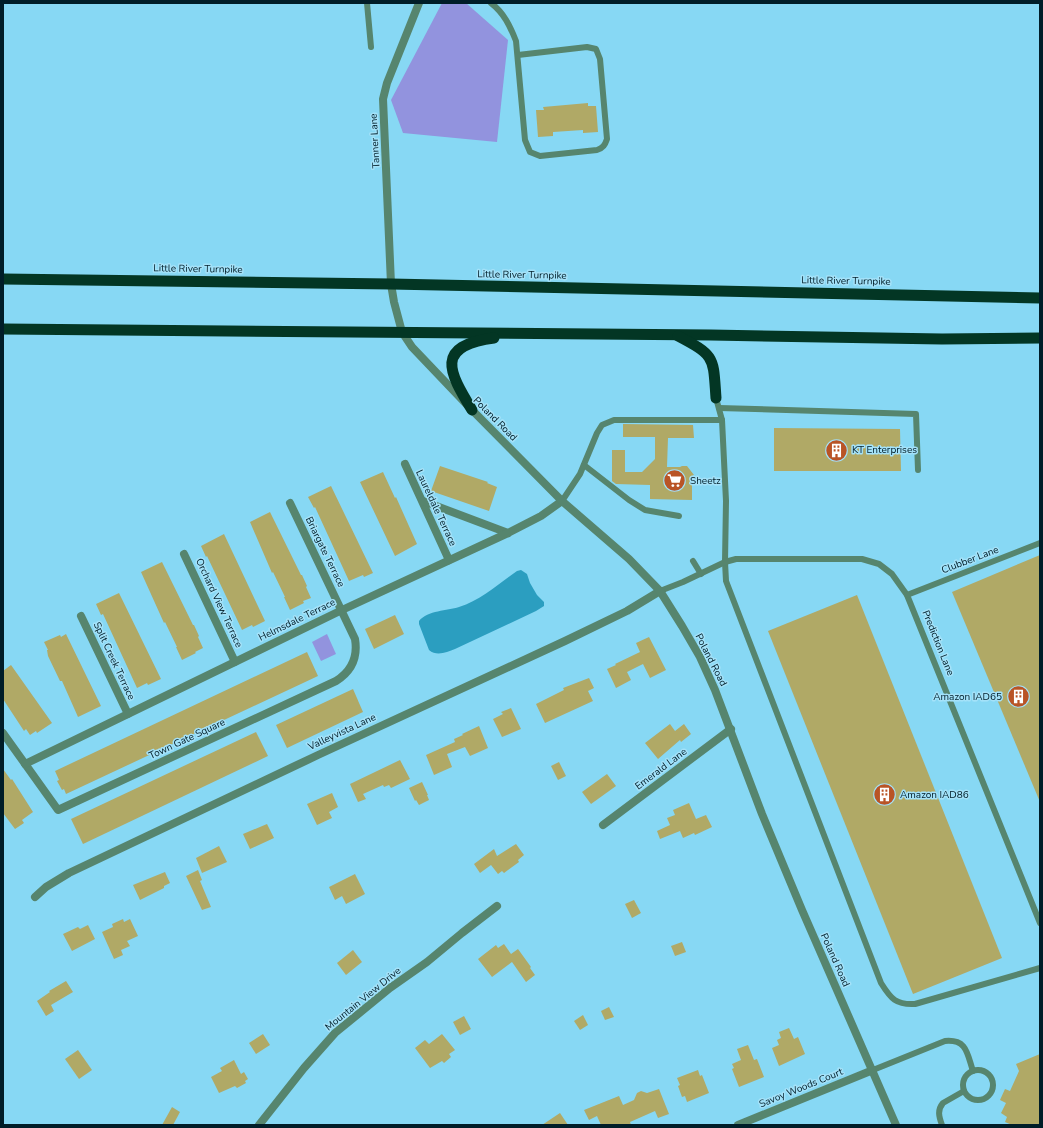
<svg xmlns="http://www.w3.org/2000/svg" width="1043" height="1128" font-family="'Nunito Sans',sans-serif">
	<style>
		.green { fill: #9293de }
		.water { fill: #2b9ec0 }
		.building { fill: #b0a966 }
		.lines { fill: none; stroke-linecap: round; stroke-linejoin: round }
		.service { stroke: #56856e; stroke-width: 6 }
		.minor { stroke: #56856e; stroke-width: 8 }
		.tertiary { stroke: #56856e; stroke-width: 8 }
		.trunk { stroke: #033624; stroke-width: 11 }
		.labels { text-anchor: middle; dominant-baseline: central; stroke-width: 3; stroke-linejoin: round; paint-order: stroke }
		.street-label { font-size: 10px; fill: #001d28; stroke: #a4e2f9 }
		.poi-label { font-size: 10px; fill: #001d28; stroke: #a4e2f9; text-anchor: start }
	</style>
	<rect width="100%" height="100%" fill="#87d8f4"/>
	<!-- green -->
	<g class="green">
		<polygon points="442,3 466,3 508,40 497,142 403,133 391,100"/>
		<polygon points="327,634 336,654 321,661 312,642"/>
	</g>
	<!-- water -->
	<path class="water" d="M521 570 527 574 530 583 537 595 544 602V606L536 611 455 649C447 652 437 657 429 650L419 624V621C428 610 447 611 459 607 481 600 498 584 517 571Z"/>
	<!-- building -->
	<g class="building">
		<polygon points="588,103 588,106 596,106 598,132 583,133 583,130 553,132 553,136 538,137 536,110 544,110 543,107"/>
		<polygon points="623,424 693,425 694,438 668,438 667,467 680,467 682,466 687,466 694,475 692,476 692,500 650,499 650,485 616,484 612,481 612,450 625,450 625,472 642,472 655,459 655,437 623,437"/>
		<polygon points="774,428 900,429 901,471 774,471"/>
		<polygon points="440,466 488,482 487,483 497,487 489,511 431,491"/>
		<polygon points="383,472 395,498 396,497 417,544 395,556 360,482"/>
		<polygon points="331,486 373,573 364,577 363,575 349,581 315,507 314,508 308,497"/>
		<polygon points="270,512 301,575 302,575 307,586 306,587 311,598 303,601 304,603 290,610 284,597 285,597 273,572 272,573 250,522"/>
		<polygon points="224,534 265,621 253,627 252,625 242,630 207,556 206,557 201,546"/>
		<polygon points="1040,555 1040,802 952,592"/>
		<polygon points="162,562 193,625 194,625 199,636 198,637 203,648 195,652 196,653 182,660 176,647 177,647 165,622 164,623 141,572"/>
		<polygon points="119,593 161,679 148,685 147,683 137,688 103,614 101,615 96,604"/>
		<polygon points="857,595 1002,958 913,994 768,631"/>
		<polygon points="395,615 404,634 374,649 365,629"/>
		<polygon points="66,634 101,706 78,717 62,681 60,681 48,656 47,650 48,650 44,642 60,635 61,637"/>
		<polygon points="649,637 666,670 650,678 643,664 627,672 631,680 616,688 607,669 616,665 615,664 640,652 636,643"/>
		<polygon points="307,652 318,676 66,794 64,789 62,790 57,781 59,780 55,771"/>
		<polygon points="11,665 52,723 37,733 36,731 30,735 26,729 24,731 3,699 3,671"/>
		<polygon points="589,678 594,688 588,691 593,701 545,723 536,704 564,690 563,688"/>
		<polygon points="353,689 363,712 287,748 276,725"/>
		<polygon points="511,708 521,729 502,737 493,719 503,714 501,712"/>
		<polygon points="670,724 675,731 684,724 691,734 681,742 680,740 658,759 645,743"/>
		<polygon points="479,726 488,748 470,756 465,747 447,754 452,767 434,775 426,755 455,742 454,739 463,735 462,734"/>
		<polygon points="256,732 268,756 83,844 71,819"/>
		<polygon points="400,760 410,779 391,788 389,785 384,787 383,785 363,794 366,799 358,802 350,784"/>
		<polygon points="559,762 566,776 558,780 551,766"/>
		<polygon points="3,769 11,780 12,779 33,812 22,820 24,823 15,829 3,813"/>
		<polygon points="607,774 616,786 591,804 582,792"/>
		<polygon points="422,782 428,795 427,795 429,800 419,805 416,800 415,801 409,788"/>
		<polygon points="332,793 338,807 329,812 332,818 317,825 307,804"/>
		<polygon points="689,803 696,819 706,815 712,827 695,835 694,833 683,838 680,831 660,839 657,831 670,825 667,818 675,815 673,810"/>
		<polygon points="267,824 274,838 250,849 243,834"/>
		<polygon points="516,844 524,855 518,860 519,862 504,873 502,871 498,874 491,865 480,873 474,864 494,849 497,856"/>
		<polygon points="219,846 227,862 202,873 196,858"/>
		<polygon points="198,870 202,880 200,881 211,907 202,910 186,876"/>
		<polygon points="165,872 170,883 164,886 164,888 140,900 133,885"/>
		<polygon points="355,874 365,894 346,904 342,896 335,900 329,887"/>
		<polygon points="634,900 641,913 632,918 625,904"/>
		<polygon points="123,919 124,922 130,919 138,936 127,941 130,946 121,950 123,955 114,959 102,932 113,927 112,924"/>
		<polygon points="88,925 95,939 72,951 63,934 78,927 80,929"/>
		<polygon points="682,942 686,952 675,956 671,946"/>
		<polygon points="504,944 511,954 518,949 531,967 530,968 535,975 526,982 512,962 492,977 478,959 496,945 498,948"/>
		<polygon points="353,950 362,962 346,975 337,963"/>
		<polygon points="66,981 73,992 51,1005 54,1011 46,1016 37,1001 50,992 49,991"/>
		<polygon points="609,1007 614,1017 605,1020 601,1011"/>
		<polygon points="583,1015 588,1025 580,1030 574,1021"/>
		<polygon points="464,1016 471,1029 460,1035 453,1022"/>
		<polygon points="789,1028 794,1039 798,1037 805,1054 779,1066 772,1048 779,1045 777,1040 781,1038 779,1032"/>
		<polygon points="263,1034 270,1045 256,1054 249,1043"/>
		<polygon points="442,1034 455,1050 449,1054 451,1057 444,1063 442,1061 430,1068 415,1048 425,1040 429,1044"/>
		<polygon points="748,1045 754,1060 757,1059 764,1077 739,1087 732,1069 734,1068 732,1064 741,1060 737,1049"/>
		<polygon points="78,1050 92,1070 79,1079 65,1059"/>
		<polygon points="1040,1054 1040,1125 1012,1125 1005,1122 1007,1117 1001,1113 1006,1103 1000,1100 1005,1089 1010,1091 1019,1071 1016,1064"/>
		<polygon points="234,1060 241,1074 244,1072 248,1079 245,1081 246,1083 237,1088 235,1086 219,1093 211,1077 222,1071 220,1068"/>
		<polygon points="698,1070 700,1076 702,1075 709,1093 687,1102 685,1096 682,1097 678,1086 680,1085 677,1078"/>
		<polygon points="659,1089 669,1114 658,1118 655,1111 630,1122 631,1125 601,1125 597,1116 589,1120 584,1110 619,1096 623,1105 634,1100 637,1093 641,1091 647,1093"/>
		<polygon points="172,1107 180,1112 173,1125 162,1125"/>
		<polygon points="560,1113 568,1125 542,1125"/>
	</g>
	<g class="lines">
		<!-- service -->
		<g class="service">
			<polyline points="367,3 371,47"/>
			<path d="M491 3C504 13 510 26 516 41L525 140 530 152 540 156 597 150C603 148 605 145 607 139L600 59 596 49 587 47 518 55"/>
			<path d="M716 398 722 420 726 501 725 562 726 581 881 983C891 999 896 1005 915 1004L1040 968"/>
			<polyline points="719,408 916,414 918,470"/>
			<polyline points="584,465 629,500 645,510 679,516"/>
			<polyline points="562,501 580,474 597,433 602,425 614,420 722,420"/>
			<polyline points="693,561 701,574"/>
			<polyline points="660,591 683,582 725,562 736,559 862,559 879,564 892,574 907,595 1040,923"/>
			<polyline points="907,595 1040,543"/>
			<path d="M873 1070 945 1041C967 1039 967 1053 973 1071"/>
			<circle cx="978" cy="1085" r="15"/>
			<path d="M942 1125C939 1117 937 1110 943 1103L964 1091"/>
		</g>
		<!-- minor -->
		<g class="minor">
			<polyline points="391,284 383,99 387,83 419,3"/>
			<polyline points="405,464 449,560"/>
			<polyline points="423,501 508,533"/>
			<polyline points="184,554 235,662"/>
			<polyline points="81,616 128,714"/>
			<path d="M3 733 58 810 336 681C352 671 358 657 355 639L290 503"/>
			<polyline points="25,764 342,610 508,533 541,516 562,501"/>
			<polyline points="603,825 731,729"/>
			<polyline points="35,897 46,887 69,873 318,755 565,641 627,611 660,591"/>
			<polyline points="259,1125 304,1068 335,1033 390,988 427,962 462,933 497,906"/>
			<polyline points="738,1125 873,1070"/>
		</g>
		<!-- tertiary -->
		<polyline class="tertiary" points="391,284 394,302 402,332 412,347 472,410 562,501 629,559 660,591 682,626 700,657 715,690 762,814 802,910 896,1125"/>
		<!-- trunk -->
		<g class="trunk">
			<polyline points="3,279 391,284 1040,298"/>
			<polyline points="3,329 711,335 942,339 1040,338"/>
			<path d="M678 336C716 356 713 357 716 398"/>
			<path d="M472 410C449 372 434 346 494 338"/>
		</g>
	</g>
	<!-- icons -->
	<defs>
		<symbol id="building-disc" viewBox="-11 -11 22 22"><circle r="9.5" fill="#b95426" stroke="#a4e2f9"/><path d="M-4-6H4V6H1V3H-1V6H-4ZM-2.5-4.3h1.7v1.8h-1.7ZM.8-4.3h1.7v1.8H.8ZM-2.5-1h1.7V.8h-1.7ZM.8-1h1.7V.8H.8Z" fill="#fff"/></symbol>
		<symbol id="supermarket-disc" viewBox="-11 -11 22 22"><circle r="9.5" fill="#b95426" stroke="#a4e2f9"/><path d="M-6-5.5h2.5l.6 2H6L4.5 2H-2.5L-4.4-4H-6ZM-1.5 3.2a1.3 1.3 0 1 0 .1 0ZM3 3.2a1.3 1.3 0 1 0 .1 0Z" fill="#fff"/></symbol>
	</defs>
	<g fill-rule="evenodd">
		<use href="#building-disc" x="824" y="438" width="25" height="25"/>
		<use href="#supermarket-disc" x="662" y="468" width="25" height="25"/>
		<use href="#building-disc" x="1006" y="684" width="25" height="25"/>
		<use href="#building-disc" x="872" y="782" width="25" height="25"/>
	</g>
	<g class="labels">
		<!-- street labels -->
		<g class="street-label">
			<text transform="translate(375 141) rotate(-93)">Tanner Lane</text>
			<text transform="translate(198 269) rotate(1)">Little River Turnpike</text>
			<text transform="translate(522 275) rotate(1)">Little River Turnpike</text>
			<text transform="translate(846 281) rotate(1)">Little River Turnpike</text>
			<text transform="translate(495 419) rotate(45)">Poland Road</text>
			<text transform="translate(436 508) rotate(65)">Laureldale Terrace</text>
			<text transform="translate(325 552) rotate(64)">Briargate Terrace</text>
			<text transform="translate(970 560) rotate(-21)">Clubber Lane</text>
			<text transform="translate(219 603) rotate(65)">Orchard View Terrace</text>
			<text transform="translate(297 620) rotate(-26)">Helmsdale Terrace</text>
			<text transform="translate(938 643) rotate(68)">Prediction Lane</text>
			<text transform="translate(711 660) rotate(63)">Poland Road</text>
			<text transform="translate(114 661) rotate(65)">Split Creek Terrace</text>
			<text transform="translate(342 732) rotate(-25)">Valleyvista Lane</text>
			<text transform="translate(187 739) rotate(-25)">Town Gate Square</text>
			<text transform="translate(661 769) rotate(-37)">Emerald Lane</text>
			<text transform="translate(835 960) rotate(66)">Poland Road</text>
			<text transform="translate(363 999) rotate(-39)">Mountain View Drive</text>
			<text transform="translate(801 1088) rotate(-22)">Savoy Woods Court</text>
		</g>
		<!-- poi labels -->
		<g class="poi-label">
			<text x="852" y="450">KT Enterprises</text>
			<text x="690" y="481">Sheetz</text>
			<text x="1002" y="697" text-anchor="end">Amazon IAD65</text>
			<text x="900" y="795">Amazon IAD86</text>
		</g>
	</g>
	<!-- border -->
	<rect width="1043" height="1128" fill="none" stroke="#001d28" stroke-width="8"/>
</svg>
